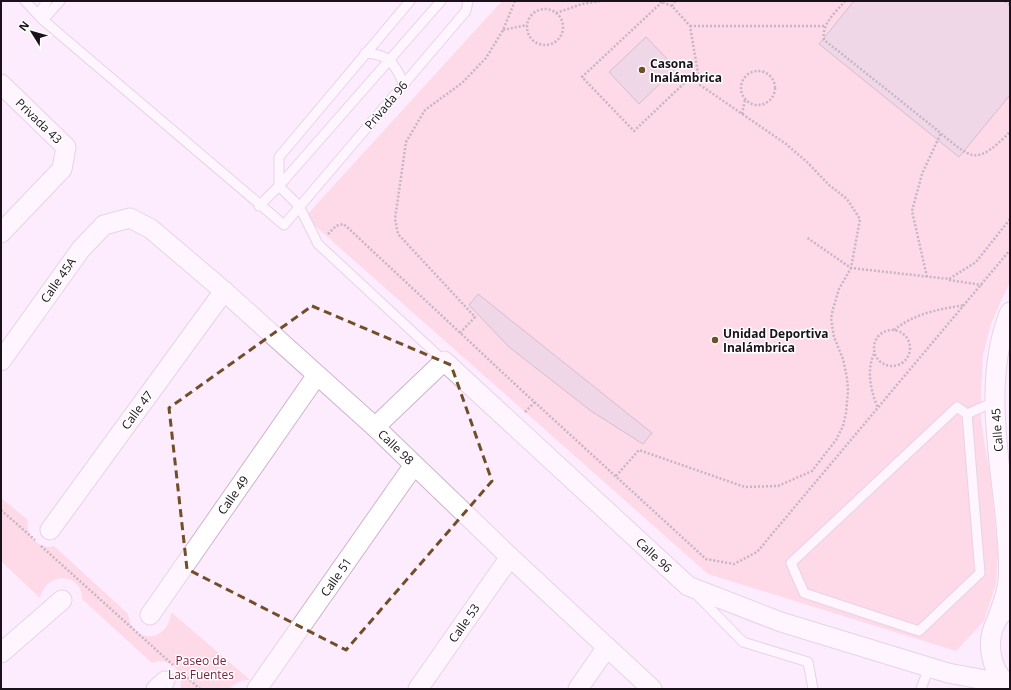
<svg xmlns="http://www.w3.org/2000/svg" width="1011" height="690" font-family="'Open Sans',sans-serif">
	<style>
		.green { fill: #fec1cd }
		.building { fill: #e0bdcf; stroke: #a58495 }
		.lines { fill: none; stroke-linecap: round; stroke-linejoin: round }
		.service-casing { stroke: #cdb3cd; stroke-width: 11 }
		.minor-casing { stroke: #cdb3cd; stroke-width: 21 }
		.path { stroke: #807480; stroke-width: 2.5; stroke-dasharray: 2 2; stroke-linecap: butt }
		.service { stroke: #fff; stroke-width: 9 }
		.minor { stroke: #fff; stroke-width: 19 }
		.marked { fill: none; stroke: #724e28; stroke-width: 3; stroke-dasharray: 8 5; stroke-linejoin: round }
		.poi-dot { fill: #724e28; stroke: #fff; stroke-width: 1.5 }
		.labels { text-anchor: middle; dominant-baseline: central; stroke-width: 3; stroke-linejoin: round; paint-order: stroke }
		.poi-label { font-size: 12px; font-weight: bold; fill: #1a111a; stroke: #fff; text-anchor: start }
		.street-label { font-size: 12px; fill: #1a111a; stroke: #fff }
		.park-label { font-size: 12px; fill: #7c1d3c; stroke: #fff }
	</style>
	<rect width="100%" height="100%" fill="#fdecfd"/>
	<!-- green -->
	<g class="green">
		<polygon points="502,1 1010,1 1010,282 1000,303 991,324 983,355 981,391 981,418 984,441 990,474 998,554 996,584 984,621 956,651 708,574 305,217"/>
		<path d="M1 498 28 520C25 535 39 550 54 546L128 614C132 645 169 643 171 612L250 680C241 680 235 682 230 689H180C185 672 170 656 152 663L82 599C83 574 47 569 40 598L1 561Z"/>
	</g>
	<!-- building -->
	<g class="building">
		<polygon points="854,1 1010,1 1010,95 959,157 819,44"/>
		<polygon points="646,37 676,68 639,104 609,72"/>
		<polygon points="478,294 652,433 643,444 591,411 509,347 469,305"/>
	</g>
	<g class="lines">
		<defs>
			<g id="service">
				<polyline points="25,1 43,20 284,225 466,11 468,1"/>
				<polyline points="410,1 279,157 279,186 299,206 318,244 444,361"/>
				<polyline points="38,15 47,1"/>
				<polyline points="43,20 60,1"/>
				<path d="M365 53C391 55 393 62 404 84"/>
				<polyline points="259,206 279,186 441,1"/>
				<polyline points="967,414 957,407 791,563 804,593 919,631 980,573 967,414 996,401"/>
				<polyline points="696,594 743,642 808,662 813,689"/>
				<polyline points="921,689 929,667"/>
			</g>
			<g id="minor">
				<polyline points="1,84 66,147 62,169 1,233"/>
				<polyline points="1,361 81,249 104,225 130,218 151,229 224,291 375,427 510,557 652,689"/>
				<polyline points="375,427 444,361 688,586 781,622 948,673 1007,684"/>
				<polyline points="50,530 224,291"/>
				<path d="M1005 610C1003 613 999 616 997 620 985 641 990 672 1010 686"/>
				<polyline points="150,615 317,375"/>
				<path d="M997 620C1001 607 1007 594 1008 581 1010 559 1007 536 1005 514 998 450 984 374 1010 312"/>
				<polyline points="1,653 62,600"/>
				<polyline points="156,689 165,681"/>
				<polyline points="257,689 414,465"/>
				<polyline points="418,689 510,557"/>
				<polyline points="578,689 607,647"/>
			</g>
		</defs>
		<!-- service casing -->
		<use href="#service" class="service-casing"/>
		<!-- minor casing -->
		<use href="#minor" class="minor-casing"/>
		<!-- path -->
		<g class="path">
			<polyline points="659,1 672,6 690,26 700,85 786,144 807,162 829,185 847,199 860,219 851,268 949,279 976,262 1010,219"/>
			<path d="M845 1C836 12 821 24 824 40 860 68 896 97 932 126 941 133 961 152 972 155 986 158 1001 140 1010 132"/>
			<polyline points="1005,1 1010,5"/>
			<polyline points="662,2 582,77 634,131 697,71"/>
			<polyline points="672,6 675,1"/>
			<circle cx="545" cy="27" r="18"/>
			<polyline points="556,13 582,4 601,1"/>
			<polyline points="690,26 825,26"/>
			<polyline points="503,30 527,25"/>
			<circle cx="758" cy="88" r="17"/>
			<polyline points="742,114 745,100"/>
			<polyline points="328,234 336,226 343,224 347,227 517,386 706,559 734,564 757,552 1010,250"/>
			<polyline points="927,277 912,211 922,174 941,133"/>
			<polyline points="949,280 982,285"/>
			<circle cx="892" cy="348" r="18"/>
			<path d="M894 330C915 313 940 309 965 305"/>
			<polyline points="460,333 475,317 398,234 395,219 406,142 425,110 462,83 486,58 503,30 515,1"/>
			<path d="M874 354C866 371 871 392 878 408"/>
			<polyline points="525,412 535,402"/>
			<polyline points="616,476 639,450 745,487 778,486 812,471 836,440 843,426 846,413 848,391 847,378 843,359 834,337 831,318 833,309 839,289 851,268 806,237"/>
			<polyline points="1,510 35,540"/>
			<polyline points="41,546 173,665"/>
			<polyline points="181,672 200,689"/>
		</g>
		<!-- service -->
		<use href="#service" class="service"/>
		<!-- minor -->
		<use href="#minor" class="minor"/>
	</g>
	<!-- marked area -->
	<path d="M0 0H1011V690H0ZM312 306 451 365 492 481 346 650 187 569 169 408Z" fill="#fdecfd" fill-opacity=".55" fill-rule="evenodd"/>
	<path class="marked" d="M312 306 451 365 492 481 346 650 187 569 169 408Z"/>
	<!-- markers -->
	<g class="poi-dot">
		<circle cx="642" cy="70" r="4"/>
		<circle cx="715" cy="340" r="4"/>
	</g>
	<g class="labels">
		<!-- poi labels -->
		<g class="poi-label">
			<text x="650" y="63">Casona<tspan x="650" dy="14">Inalámbrica</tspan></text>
			<text x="723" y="333">Unidad Deportiva<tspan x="723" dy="14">Inalámbrica</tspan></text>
		</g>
		<!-- street labels -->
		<g class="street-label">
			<text transform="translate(386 105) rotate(-50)">Privada 96</text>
			<text transform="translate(39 121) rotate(44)">Privada 43</text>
			<text transform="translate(58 280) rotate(-55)">Calle 45A</text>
			<text transform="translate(137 410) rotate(-54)">Calle 47</text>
			<text transform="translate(997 430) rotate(-94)">Calle 45</text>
			<text transform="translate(396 447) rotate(44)">Calle 98</text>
			<text transform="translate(233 495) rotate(-55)">Calle 49</text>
			<text transform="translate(654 555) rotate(43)">Calle 96</text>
			<text transform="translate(336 577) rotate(-55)">Calle 51</text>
			<text transform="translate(464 623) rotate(-55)">Calle 53</text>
		</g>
		<!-- park labels -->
		<g class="park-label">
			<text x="201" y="660">Paseo de<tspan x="201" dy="14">Las Fuentes</tspan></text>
		</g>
	</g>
	<!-- border -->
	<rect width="1011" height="690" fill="none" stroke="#1a111a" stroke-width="4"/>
	<!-- north arrow -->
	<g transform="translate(32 32) rotate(307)" stroke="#ffffff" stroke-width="3" paint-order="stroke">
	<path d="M0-3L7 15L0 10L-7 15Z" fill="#1a111a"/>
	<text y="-6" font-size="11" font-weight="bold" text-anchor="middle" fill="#1a111a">N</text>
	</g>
</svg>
